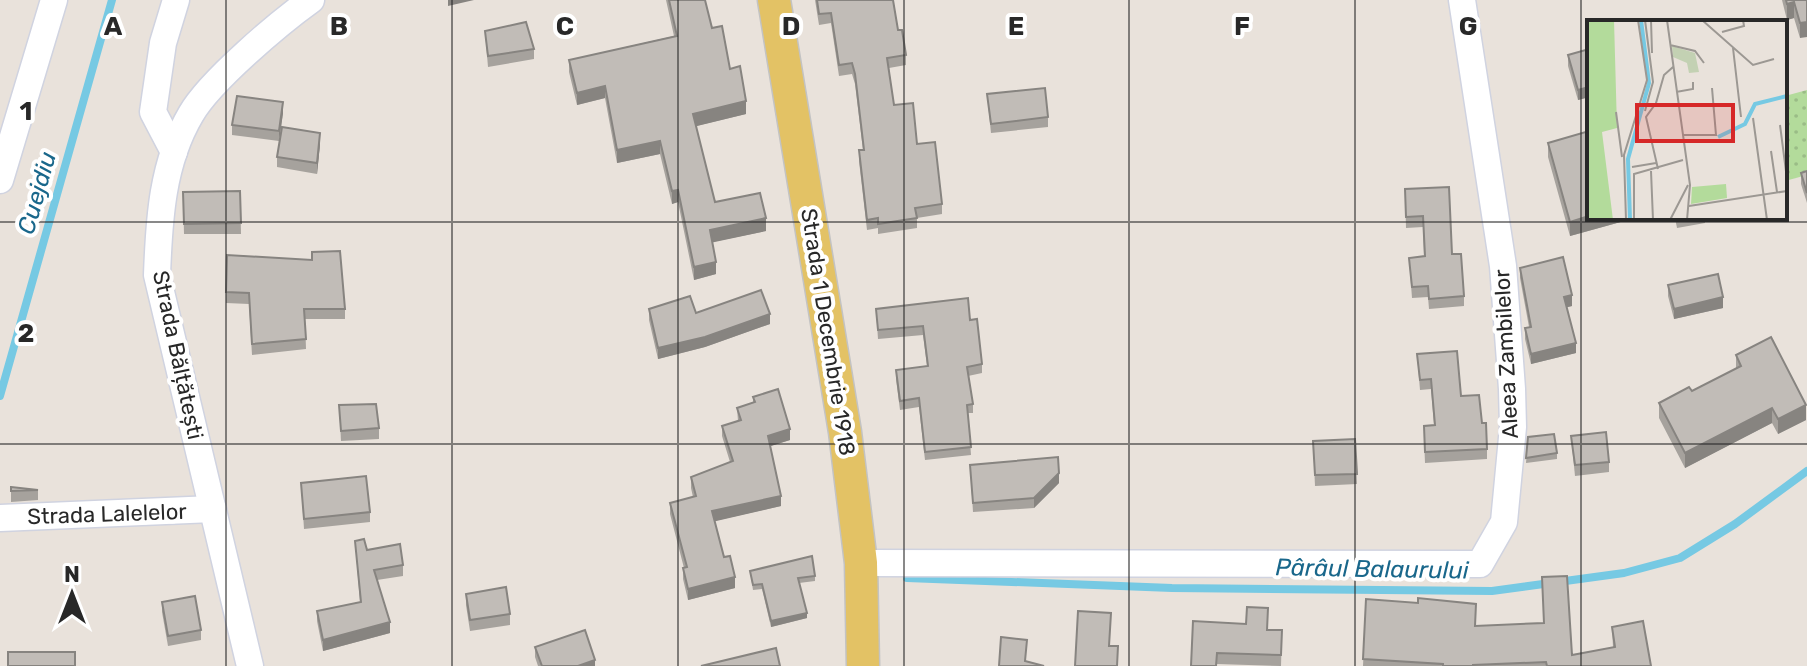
<svg xmlns="http://www.w3.org/2000/svg" width="1807" height="666" font-family="Rubik,sans-serif">
	<style>
		.grass { fill: url(#grass-dots) }
		.lines { fill: none; stroke-linecap: round; stroke-linejoin: round }
		.stream { stroke: #76c9e3; stroke-width: 8 }
		.minor-casing { stroke: #d0d3e0; stroke-width: 29 }
		.major-casing { stroke: #c3c3c3; stroke-width: 35 }
		.minor { stroke: #fff; stroke-width: 26 }
		.major { stroke: #e3c265; stroke-width: 32 }
		.wall { fill: #a6a29d }
		.shaded-wall { fill: #878480 }
		.building { fill: #c1bcb7; stroke: #878480; stroke-width: 2 }
		.grid { fill: none; stroke: #282828; stroke-width: 2; stroke-opacity: 0.55 }
		.labels { text-anchor: middle; dominant-baseline: central; stroke-width: 8; stroke-linejoin: round; paint-order: stroke }
		.street-label { font-size: 22px; fill: #282828; stroke: #fff }
		.water-label { font-size: 24px; font-style: italic; fill: #19678b; stroke: #fff }
		.inset-river { fill: none; stroke: #76c9e3; stroke-width: 4 }
		.inset-road { fill: none; stroke: #9c9893; stroke-width: 2 }
		.view { fill: #d62828; fill-opacity: 0.15; stroke: #d62828; stroke-width: 4 }
		.inset-edge { fill: none; stroke: #282828; stroke-width: 4 }
		.grid-label { font-size: 26px; text-anchor: middle; font-weight: bold; fill: #282828; stroke: #fff; stroke-width: 8; stroke-linejoin: round; paint-order: stroke }
	</style>
	<defs>
		<pattern id="grass-dots" width="8" height="8" patternUnits="userSpaceOnUse" patternTransform="scale(2)"><rect width="8" height="8" fill="#b3db9b"/><path d="M2 2h.1M6 6h.1" fill="none" stroke="#9abc86" stroke-width="1.8" stroke-linecap="round"/></pattern>
	</defs>
	<rect width="100%" height="100%" fill="#e9e2db"/>
	<!-- grass -->
	<polygon class="grass" points="1807,90 1807,175 1785,181 1785,96"/>
	<g class="lines">
		<!-- stream -->
		<g class="stream">
			<polyline points="0,396 112,0"/>
			<polyline points="907,578 1172,588 1492,591 1624,573 1680,558 1735,524 1807,471"/>
		</g>
		<defs>
			<g id="minor">
				<polyline points="174,152 153,112 163,43 176,0"/>
				<polyline points="0,180 54,0"/>
				<polyline points="0,518 213,509"/>
				<polyline points="861,563 1480,564 1504,522 1513,427 1512,389 1503,266 1462,0"/>
				<path d="M250 666 157 275C159 220 162 163 191 114 210 81 279 23 311 0"/>
			</g>
			<polyline id="major" points="774,0 845,432 861,563 863,666"/>
		</defs>
		<!-- minor casing -->
		<use href="#minor" class="minor-casing"/>
		<!-- major casing -->
		<use href="#major" class="major-casing"/>
		<!-- minor -->
		<use href="#minor" class="minor"/>
		<!-- major -->
		<use href="#major" class="major"/>
	</g>
	<!-- wall -->
	<g class="wall">
		<polygon points="666,0 705,0 712,28 730,69 746,114 696,126 715,202 766,231 712,242 716,274 694,280 678,202 672,204 660,154 617,163 605,98 577,105 569,72 569,60 674,36"/>
		<polygon points="815,0 893,0 898,30 906,55 906,65 889,68 894,105 917,144 942,204 942,214 917,218 917,228 878,234 878,228 867,230 859,161 859,150 863,150 855,84 852,74 839,76 831,23 819,25"/>
		<polygon points="1782,0 1807,0 1800,38 1794,18 1787,20"/>
		<polygon points="485,31 534,49 534,59 488,67"/>
		<polygon points="1589,49 1589,97 1578,100 1568,66 1568,55"/>
		<polygon points="987,94 1048,117 1048,127 991,133"/>
		<polygon points="283,113 279,141 232,135 232,125"/>
		<polygon points="1548,143 1589,218 1635,218 1570,236 1548,157"/>
		<polygon points="320,144 317,174 277,167 277,157"/>
		<polygon points="1807,171 1807,203 1801,184 1801,173"/>
		<polygon points="1405,189 1452,254 1464,296 1464,306 1429,309 1428,297 1412,298 1409,258 1424,256 1423,227 1406,228"/>
		<polygon points="240,191 241,234 184,234 183,192"/>
		<polygon points="1675,218 1705,218 1705,223 1677,228"/>
		<polygon points="227,255 345,309 345,319 305,319 306,349 252,355 249,304 226,303"/>
		<polygon points="1520,268 1572,306 1567,307 1576,353 1531,364 1525,339 1525,328 1529,327 1520,278"/>
		<polygon points="1668,285 1723,308 1674,319 1668,296"/>
		<polygon points="649,309 696,313 770,324 705,347 658,359 649,320"/>
		<polygon points="876,309 970,320 982,364 982,373 968,376 973,404 973,413 968,413 971,455 925,460 919,407 900,410 896,379 896,370 927,366 923,335 878,339"/>
		<polygon points="1417,354 1461,396 1482,423 1487,449 1487,459 1425,463 1424,437 1434,425 1431,389 1420,390"/>
		<polygon points="1736,355 1806,420 1778,434 1772,423 1685,468 1659,418 1659,403 1692,391 1736,369"/>
		<polygon points="753,397 790,440 770,446 781,506 714,521 724,557 735,588 688,600 683,579 683,568 684,568 670,514 670,503 693,497 691,488 691,477 730,462 722,436 722,426 738,421 737,408 753,403"/>
		<polygon points="339,405 379,428 379,439 341,441"/>
		<polygon points="1571,436 1609,462 1609,472 1575,476"/>
		<polygon points="1528,437 1557,453 1557,459 1526,463"/>
		<polygon points="1355,439 1357,484 1315,486 1313,441"/>
		<polygon points="970,465 1059,483 1034,508 973,512"/>
		<polygon points="301,483 370,512 370,522 304,529"/>
		<polygon points="11,487 38,490 38,500 11,502"/>
		<polygon points="355,541 367,550 403,565 403,576 377,580 390,633 323,651 317,621 317,611 360,602"/>
		<polygon points="750,571 815,576 815,581 799,583 807,618 771,627 762,589 753,590"/>
		<polygon points="466,594 510,614 510,625 470,631 466,605"/>
		<polygon points="1366,599 1418,603 1475,626 1572,655 1613,647 1612,627 1651,666 1363,666"/>
		<polygon points="162,602 201,630 201,640 168,646 162,612"/>
		<polygon points="1268,630 1282,630 1281,666 1217,664 1191,666"/>
		<polygon points="535,647 595,666 538,666 535,657"/>
	</g>
	<!-- shaded-wall -->
	<g class="shaded-wall">
		<polygon points="448,0 474,0 448,6"/>
		<polygon points="1794,2 1794,18 1787,20 1787,4"/>
		<polygon points="1807,22 1807,37 1800,38 1800,23"/>
		<polygon points="605,86 605,98 577,105 577,93"/>
		<polygon points="1589,87 1589,97 1578,100 1578,90"/>
		<polygon points="746,101 746,114 693,127 693,114"/>
		<polygon points="283,102 283,113 279,141 279,131"/>
		<polygon points="320,133 320,144 317,174 317,163"/>
		<polygon points="660,141 660,154 617,163 617,150"/>
		<polygon points="678,190 678,202 672,204 672,191"/>
		<polygon points="1589,216 1589,218 1635,218 1570,236 1570,222"/>
		<polygon points="766,218 766,231 710,243 710,230"/>
		<polygon points="716,262 716,274 694,280 694,267"/>
		<polygon points="1572,295 1572,306 1564,308 1564,297"/>
		<polygon points="1723,297 1723,308 1674,319 1674,309"/>
		<polygon points="770,314 770,324 705,347 658,359 658,348"/>
		<polygon points="1576,343 1576,353 1531,364 1531,354"/>
		<polygon points="1806,405 1806,420 1778,434 1778,419"/>
		<polygon points="1772,408 1772,423 1685,468 1685,453"/>
		<polygon points="790,429 790,440 768,447 768,436"/>
		<polygon points="1059,473 1059,483 1034,508 1034,498"/>
		<polygon points="781,496 781,506 712,522 712,511"/>
		<polygon points="735,577 735,588 688,600 688,589"/>
		<polygon points="807,613 807,618 771,627 771,621"/>
		<polygon points="390,622 390,633 323,651 323,640"/>
		<polygon points="595,660 595,666 578,666"/>
	</g>
	<!-- building -->
	<g class="building">
		<polygon points="669,0 705,0 712,28 722,26 730,69 740,66 746,101 693,114 715,202 760,193 766,218 710,230 716,262 694,267 678,190 672,191 660,141 617,150 605,86 577,93 569,60 677,36"/>
		<polygon points="817,0 893,0 898,30 902,30 906,55 887,58 894,105 913,103 917,144 935,142 942,204 915,208 917,218 878,224 878,218 867,220 859,150 864,150 855,74 852,63 839,65 831,13 819,14"/>
		<polygon points="1786,0 1807,0 1807,22 1800,23 1794,2 1787,4"/>
		<polygon points="526,22 534,49 488,56 485,31"/>
		<polygon points="1589,49 1589,87 1578,90 1568,55"/>
		<polygon points="1045,88 1048,117 991,124 987,94"/>
		<polygon points="237,96 283,102 279,131 232,125"/>
		<polygon points="282,127 320,133 317,163 277,157"/>
		<polygon points="1589,131 1589,216 1570,222 1548,143"/>
		<polygon points="1807,171 1807,193 1801,173"/>
		<polygon points="1449,187 1452,254 1461,254 1464,296 1429,299 1428,286 1412,287 1409,258 1425,256 1423,216 1406,217 1405,189"/>
		<polygon points="240,191 241,223 184,224 183,192"/>
		<polygon points="340,251 345,309 304,309 306,339 252,344 249,293 226,292 227,255 312,260 312,252"/>
		<polygon points="1563,257 1572,295 1564,297 1576,343 1531,354 1525,328 1531,327 1520,268"/>
		<polygon points="1718,274 1723,297 1674,309 1668,285"/>
		<polygon points="761,290 770,314 705,337 658,348 649,309 690,296 696,313"/>
		<polygon points="968,298 970,320 977,319 982,364 967,367 973,404 967,405 971,447 925,452 919,398 900,401 896,370 928,366 923,326 878,330 876,309"/>
		<polygon points="1771,337 1806,405 1778,419 1772,408 1685,453 1659,403 1689,387 1692,391 1741,366 1736,355"/>
		<polygon points="1457,351 1461,396 1479,395 1482,423 1486,423 1487,449 1425,452 1424,426 1435,425 1431,379 1420,380 1417,354"/>
		<polygon points="778,389 790,429 768,436 781,496 712,511 724,557 730,556 735,577 688,589 683,568 687,567 670,503 696,496 691,477 733,461 722,426 741,420 737,408 755,402 753,397"/>
		<polygon points="376,404 379,428 341,431 339,405"/>
		<polygon points="1606,432 1609,462 1575,465 1571,436"/>
		<polygon points="1554,434 1557,453 1526,458 1528,437"/>
		<polygon points="1355,439 1357,474 1315,475 1313,441"/>
		<polygon points="1058,457 1059,473 1034,498 973,503 970,465"/>
		<polygon points="366,476 370,512 304,519 301,483"/>
		<polygon points="11,487 38,490 11,491"/>
		<polygon points="364,539 367,550 400,544 403,565 374,570 390,622 323,640 317,611 361,602 355,541"/>
		<polygon points="812,556 815,576 798,578 807,613 771,621 762,584 753,585 750,571"/>
		<polygon points="1567,576 1572,655 1615,647 1612,627 1643,621 1651,666 1547,666 1546,662 1473,665 1473,666 1443,666 1443,664 1363,659 1366,599 1418,603 1418,598 1476,604 1475,626 1544,623 1542,577"/>
		<polygon points="506,587 510,614 470,620 466,594"/>
		<polygon points="195,596 201,630 168,636 162,602"/>
		<polygon points="1247,607 1268,608 1267,630 1282,630 1281,655 1217,653 1216,666 1191,666 1193,621 1246,624"/>
		<polygon points="1078,611 1111,613 1109,646 1118,646 1117,666 1075,666"/>
		<polygon points="585,630 595,660 578,666 542,666 535,647"/>
		<polygon points="1001,637 1027,640 1025,661 1044,666 999,666"/>
		<polygon points="776,648 780,666 701,666"/>
		<rect x="8" y="652" width="67" height="14"/>
	</g>
	<!-- grid -->
	<path class="grid" d="M226 0V666M452 0V666M678 0V666M904 0V666M1129 0V666M1355 0V666M1581 0V666M0 222H1807M0 444H1807"/>
	<g class="labels">
		<!-- street labels -->
		<g class="street-label">
			<text transform="translate(828 332) rotate(81)">Strada 1 Decembrie 1918</text>
			<text transform="translate(1506 354) rotate(-93)">Aleea Zambilelor</text>
			<text transform="translate(178 355) rotate(78)">Strada Bălțătești</text>
			<text transform="translate(107 514) rotate(-2)">Strada Lalelelor</text>
		</g>
		<!-- water labels -->
		<g class="water-label">
			<text transform="translate(37 193) rotate(-74)">Cuejdiu</text>
			<text transform="translate(1372 569) rotate(1)">Pârâul Balaurului</text>
		</g>
	</g>
	<!-- overview -->
	<g transform="translate(1587 20)">
		<rect width="200" height="200" fill="#e9e2db"/>
		<path d="M139 164 140 178 104 184 105 167Z" fill="#b3db9b"/>
		<path d="M0 0H27L30 108 15 112 26 200H0Z" fill="#b3db9b"/>
		<path d="M85 26 108 33 112 52 102 53 100 43 86 37Z" fill="#c3d1b3"/>
		<path class="inset-river" d="M131 117 158 104 168 84 200 76M43 200 41 139 62 63 54 0"/>
		<path class="inset-road" d="M58 0 66 62 58 91M64 0 65 33M80 0 103 165 100 200M115 0 166 45 187 39M135 12 157 6 156 0M83 25 108 31 117 43M146 28 154 97M89 72 106 69V62M29 92 35 137M166 98 180 200M193 105 200 159M96 115H129L125 68M184 131 190 172M45 147 69 143M71 149 59 97 69 83 77 55 86 47M64 151 66 200M102 186 200 171M39 200 37 135 60 60 51 0M47 200V154L96 140M83 200 101 165"/>
		<path class="view" d="M50 85H146V121H50Z"/>
		<rect width="200" height="200" class="inset-edge"/>
	</g>
	<g class="grid-label">
		<text x="113" y="35">A</text>
		<text x="339" y="35">B</text>
		<text x="565" y="35">C</text>
		<text x="791" y="35">D</text>
		<text x="1016" y="35">E</text>
		<text x="1242" y="35">F</text>
		<text x="1468" y="35">G</text>
		<text x="26" y="120">1</text>
		<text x="26" y="342">2</text>
	</g>
	<!-- north arrow -->
	<g transform="translate(72 594)" stroke="#ffffff" stroke-width="6" paint-order="stroke">
	<path d="M0-6L14 30L0 20L-14 30Z" fill="#282828"/>
	<text y="-12" font-size="22" font-weight="bold" text-anchor="middle" fill="#282828">N</text>
	</g>
</svg>
